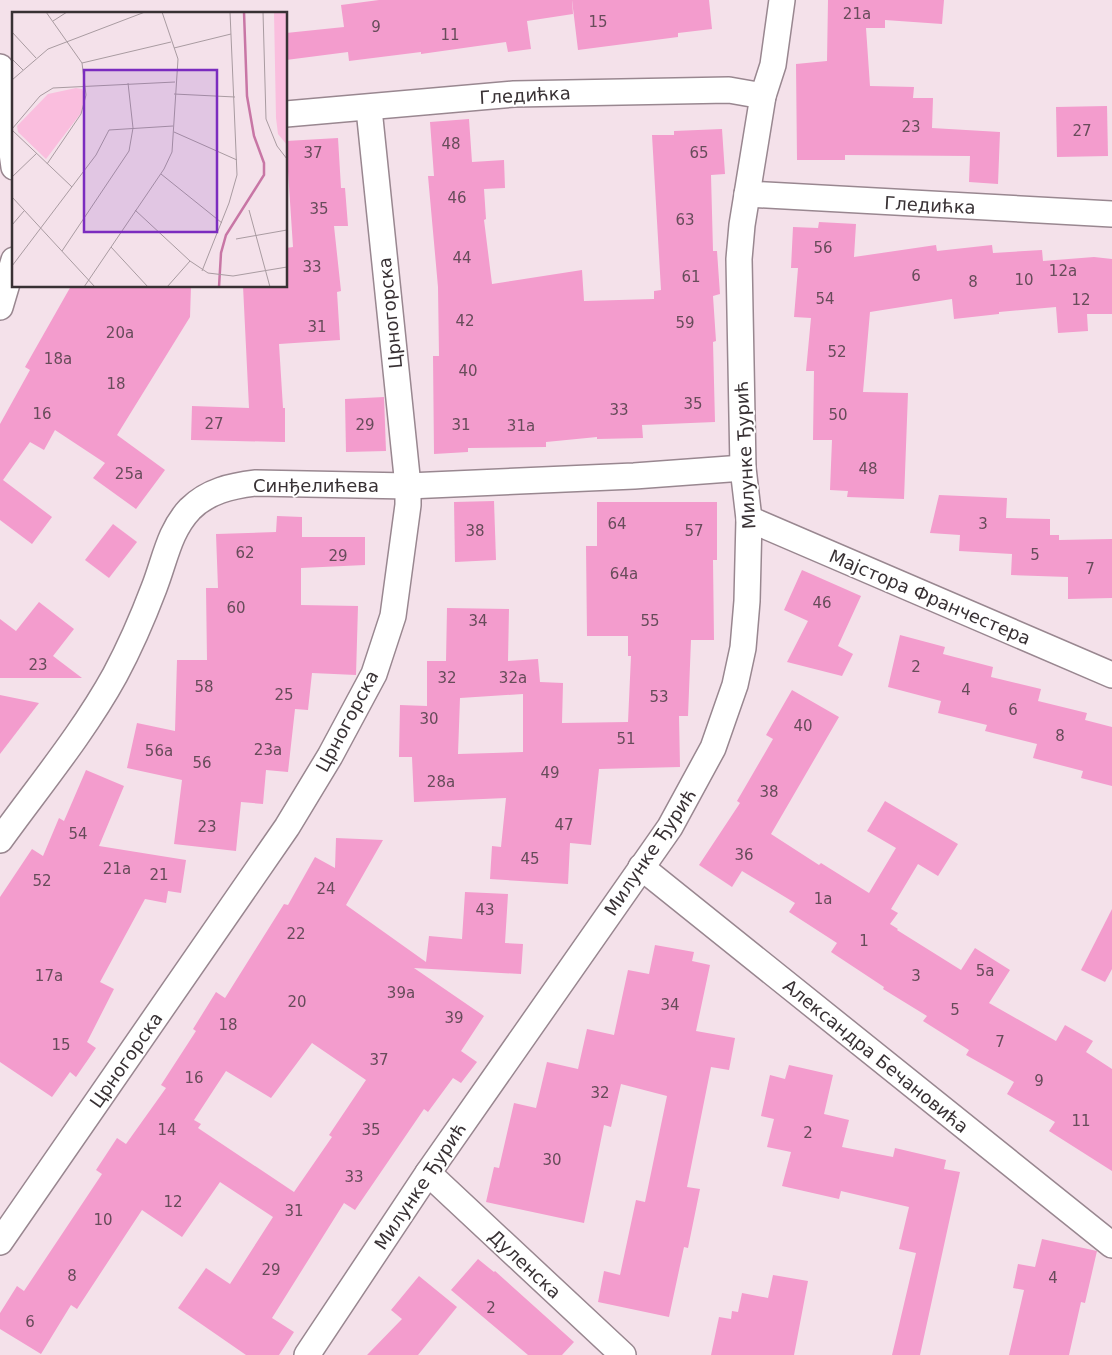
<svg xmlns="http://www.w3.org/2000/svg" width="1112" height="1355" font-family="'DejaVu Sans',sans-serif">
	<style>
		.building { fill: #f39ccd; fill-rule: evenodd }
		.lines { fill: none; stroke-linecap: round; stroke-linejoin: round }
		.street-casing { stroke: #998790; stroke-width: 28 }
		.street { stroke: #fff; stroke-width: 25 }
		.labels { text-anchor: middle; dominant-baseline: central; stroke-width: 4; stroke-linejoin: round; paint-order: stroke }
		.number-label { font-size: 15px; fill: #674c5a }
		.street-label { font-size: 18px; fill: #383134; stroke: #fff }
		.inset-river { fill: none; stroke: #c876a5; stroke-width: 2.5 }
		.inset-road { fill: none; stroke: #a99ba1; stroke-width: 1 }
		.view { fill: #7b2cbf; fill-opacity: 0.15; stroke: #7b2cbf; stroke-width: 2.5 }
		.inset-edge { fill: none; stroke: #383134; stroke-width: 2.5 }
	</style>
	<rect width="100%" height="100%" fill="#f4e1ea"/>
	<!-- building -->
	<g class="building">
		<polygon points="379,0 572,0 573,14 527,21 531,49 508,52 506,42 421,54 421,52 349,61 348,52 286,60 286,33 344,27 341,5"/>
		<polygon points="572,0 709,0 712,29 678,33 678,37 578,50"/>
		<polygon points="828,0 944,0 942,24 885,20 885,28 866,28 870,86 914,87 913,98 933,98 932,128 1000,132 998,184 969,182 970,156 845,155 845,160 797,160 796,64 827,61"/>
		<polygon points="1107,106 1108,156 1057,157 1056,107"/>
		<polygon points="469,119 472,162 504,160 505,188 484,189 486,219 484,220 492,284 582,270 584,301 654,299 654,291 661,290 652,135 674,135 674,131 722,129 725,174 711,175 713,251 717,251 720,294 713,296 716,341 713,342 715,422 642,425 643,438 597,439 597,437 546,442 546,447 468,448 468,452 434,454 433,356 439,356 438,287 428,176 434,176 430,122"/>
		<polygon points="338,138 341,188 345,188 348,226 334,226 341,291 337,292 340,340 279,344 283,408 285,408 285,442 191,440 192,406 249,408 243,286 286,286 286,248 293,247 286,141"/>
		<polygon points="819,222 856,224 854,257 936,245 937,251 992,245 993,253 1042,250 1043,261 1094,257 1112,259 1112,314 1087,314 1088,331 1058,333 1056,307 999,312 999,314 954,319 952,299 870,312 863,392 908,393 904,499 847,497 848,491 830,490 832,440 813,440 814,371 806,371 811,318 794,317 798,268 791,268 793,227 818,228"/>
		<polygon points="71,286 191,286 190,317 117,435 165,470 136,509 93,478 105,463 55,430 44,450 30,442 3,480 52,517 32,544 0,520 0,424 30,370 25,367"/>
		<polygon points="384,397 386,451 346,452 345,399"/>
		<polygon points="939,495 1007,498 1006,518 1050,519 1050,535 1059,535 1059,540 1112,539 1112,598 1068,599 1068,577 1011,575 1012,554 959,551 960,535 930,533"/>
		<polygon points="494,501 496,560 455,562 454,502"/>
		<path d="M597 502H717V560H713L714 640H691L688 716H679L680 767 599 769 591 845 570 843 568 884 490 879 492 846 501 847 506 798 414 802 412 757H399L400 705 427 706V661H446L447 608 509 609 508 661 538 659 540 682 563 683 562 723 628 722 631 656H628V636H587L586 546H597ZM523 694V752L458 754 460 698Z"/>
		<polygon points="277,516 302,517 302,537 365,537 365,565 301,568 301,605 358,606 356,675 312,673 308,710 295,709 288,772 266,770 263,804 241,802 236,851 174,844 182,780 127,768 137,723 175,731 177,660 207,660 206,588 218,588 216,534 276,532"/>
		<polygon points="113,524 137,542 109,578 85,560"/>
		<polygon points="802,570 861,596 838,646 853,654 842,676 787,662 808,621 784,610"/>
		<polygon points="39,602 74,629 53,656 82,678 0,678 0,619 16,631"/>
		<polygon points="900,635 945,647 943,654 993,667 991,677 1041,689 1038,701 1087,713 1085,720 1112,727 1112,786 1081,778 1083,771 1033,758 1037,744 985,731 987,725 938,713 941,701 888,687"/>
		<polygon points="792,690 839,717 771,834 819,865 821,863 869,893 896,848 867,831 885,801 958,844 938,876 918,864 891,909 898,913 890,924 898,929 897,930 961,970 975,948 1010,970 989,1003 1056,1041 1065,1025 1093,1041 1086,1052 1112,1069 1112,1171 1049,1131 1055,1122 1007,1094 1014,1082 966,1055 969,1050 923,1021 927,1016 883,989 884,987 831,952 837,943 789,912 795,903 742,871 732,887 699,865 740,803 737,801 773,739 766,735"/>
		<polygon points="0,695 39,703 0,754"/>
		<polygon points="86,770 124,786 99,846 186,860 181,893 168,891 166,903 145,899 100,982 114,989 87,1042 96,1048 76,1077 70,1072 52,1097 0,1062 0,897 32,849 43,856 59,818 64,821"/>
		<path d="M336 838 383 840 346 905 426 962 429 936 462 939 465 892 508 894 505 943 523 944 521 974 414 968 484 1016 461 1051 477 1062 461 1083 453 1078 428 1112 424 1109 355 1210 344 1203 272 1318 294 1332 279 1355H246L178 1308 206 1268 230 1284 273 1217 220 1182 182 1237 142 1210 77 1309 71 1305 41 1354 0 1329V1313L17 1286 24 1291 102 1174 96 1170 117 1138 126 1144 166 1088 161 1085 196 1031 193 1029 216 992 225 998 284 904 288 905 315 857 335 868ZM312 1043 366 1080 329 1135 332 1137 294 1192 198 1128 201 1124 194 1120 226 1071 271 1098Z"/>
		<polygon points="1112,909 1112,969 1105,982 1081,970"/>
		<polygon points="655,945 694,952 692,961 710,965 696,1031 735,1038 729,1070 711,1067 687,1187 700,1189 688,1248 684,1247 669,1317 598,1302 604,1271 620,1275 636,1200 645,1202 667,1096 621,1084 611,1127 604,1125 584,1223 486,1202 494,1167 499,1168 514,1103 536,1108 547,1062 578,1069 587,1029 614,1035 628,970 649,974"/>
		<polygon points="789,1065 833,1075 824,1114 849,1120 842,1147 893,1157 895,1148 946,1160 944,1169 960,1172 920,1355 892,1355 916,1253 899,1249 909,1207 841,1191 839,1199 782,1186 791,1152 767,1147 774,1119 761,1116 770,1075 785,1079"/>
		<polygon points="1042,1239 1097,1251 1085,1303 1081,1302 1069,1355 1009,1355 1024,1290 1013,1288 1018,1264 1035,1267"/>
		<polygon points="478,1259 494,1272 495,1271 574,1342 562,1355 528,1355 451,1290"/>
		<polygon points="773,1275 808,1281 794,1355 711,1355 719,1317 731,1319 732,1311 738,1312 742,1293 768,1298"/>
		<polygon points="419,1276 457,1307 418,1355 367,1355 402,1319 391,1310"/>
	</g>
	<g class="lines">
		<defs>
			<g id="street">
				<polyline points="0,67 14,167"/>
				<polyline points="286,114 514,94 729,90 763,96"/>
				<polyline points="747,194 1112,214"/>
				<polyline points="0,307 14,260"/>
				<polyline points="749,519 1112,675"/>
				<path d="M0 840C39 786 83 733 115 675 130 647 143 617 154 588 165 560 169 531 190 509 208 491 231 486 256 483L408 486 634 476 743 468"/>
				<polyline points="641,867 1112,1245"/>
				<polyline points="428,1173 623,1355"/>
				<polyline points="0,1242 287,827 330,756 374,674 393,616 408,505 408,486 369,109"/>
				<polyline points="307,1355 428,1173 670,827 713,748 735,685 743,648 747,601 749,519 743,468 739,259 742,225 763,96 773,65 782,0"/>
			</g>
		</defs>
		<!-- street casing -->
		<use href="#street" class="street-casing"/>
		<!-- street -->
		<use href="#street" class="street"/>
	</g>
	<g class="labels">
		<!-- number labels -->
		<g class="number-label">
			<text x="857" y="14">21a</text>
			<text x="598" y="22">15</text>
			<text x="376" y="27">9</text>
			<text x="450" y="35">11</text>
			<text x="911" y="127">23</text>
			<text x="1082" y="131">27</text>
			<text x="451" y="144">48</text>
			<text x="313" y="153">37</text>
			<text x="699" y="153">65</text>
			<text x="457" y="198">46</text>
			<text x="319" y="209">35</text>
			<text x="685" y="220">63</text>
			<text x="823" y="248">56</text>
			<text x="462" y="258">44</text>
			<text x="312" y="267">33</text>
			<text x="1063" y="271">12a</text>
			<text x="916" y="276">6</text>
			<text x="691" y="277">61</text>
			<text x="1024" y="280">10</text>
			<text x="973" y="282">8</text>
			<text x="825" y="299">54</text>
			<text x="1081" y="300">12</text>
			<text x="465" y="321">42</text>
			<text x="685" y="323">59</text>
			<text x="317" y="327">31</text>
			<text x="120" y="333">20a</text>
			<text x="837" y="352">52</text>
			<text x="58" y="359">18a</text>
			<text x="468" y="371">40</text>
			<text x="116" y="384">18</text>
			<text x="693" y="404">35</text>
			<text x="619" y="410">33</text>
			<text x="42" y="414">16</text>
			<text x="838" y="415">50</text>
			<text x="214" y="424">27</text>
			<text x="365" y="425">29</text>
			<text x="461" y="425">31</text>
			<text x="521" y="426">31a</text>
			<text x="868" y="469">48</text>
			<text x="129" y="474">25a</text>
			<text x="617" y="524">64</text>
			<text x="983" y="524">3</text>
			<text x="475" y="531">38</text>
			<text x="694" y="531">57</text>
			<text x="245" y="553">62</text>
			<text x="1035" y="555">5</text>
			<text x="338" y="556">29</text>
			<text x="1090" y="569">7</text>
			<text x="624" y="574">64a</text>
			<text x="822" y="603">46</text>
			<text x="236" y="608">60</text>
			<text x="478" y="621">34</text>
			<text x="650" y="621">55</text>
			<text x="38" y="665">23</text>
			<text x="916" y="667">2</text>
			<text x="447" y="678">32</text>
			<text x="513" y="678">32a</text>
			<text x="204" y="687">58</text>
			<text x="966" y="690">4</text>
			<text x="284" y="695">25</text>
			<text x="659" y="697">53</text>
			<text x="1013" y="710">6</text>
			<text x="429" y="719">30</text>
			<text x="803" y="726">40</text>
			<text x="1060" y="736">8</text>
			<text x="626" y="739">51</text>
			<text x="268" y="750">23a</text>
			<text x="159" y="751">56a</text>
			<text x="202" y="763">56</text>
			<text x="550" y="773">49</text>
			<text x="441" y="782">28a</text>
			<text x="769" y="792">38</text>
			<text x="564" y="825">47</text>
			<text x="207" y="827">23</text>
			<text x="78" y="834">54</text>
			<text x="744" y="855">36</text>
			<text x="530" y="859">45</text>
			<text x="117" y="869">21a</text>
			<text x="159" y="875">21</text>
			<text x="42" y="881">52</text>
			<text x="326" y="889">24</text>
			<text x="823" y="899">1a</text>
			<text x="485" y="910">43</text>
			<text x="296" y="934">22</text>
			<text x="864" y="941">1</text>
			<text x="985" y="971">5a</text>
			<text x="49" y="976">17a</text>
			<text x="916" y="976">3</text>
			<text x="401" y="993">39a</text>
			<text x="297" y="1002">20</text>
			<text x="670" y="1005">34</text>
			<text x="955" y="1010">5</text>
			<text x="454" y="1018">39</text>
			<text x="228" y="1025">18</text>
			<text x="1000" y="1042">7</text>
			<text x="61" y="1045">15</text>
			<text x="379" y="1060">37</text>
			<text x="194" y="1078">16</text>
			<text x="1039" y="1081">9</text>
			<text x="600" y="1093">32</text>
			<text x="1081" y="1121">11</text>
			<text x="167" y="1130">14</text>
			<text x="371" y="1130">35</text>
			<text x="808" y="1133">2</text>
			<text x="552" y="1160">30</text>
			<text x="354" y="1177">33</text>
			<text x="173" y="1202">12</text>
			<text x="294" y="1211">31</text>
			<text x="103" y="1220">10</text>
			<text x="271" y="1270">29</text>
			<text x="72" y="1276">8</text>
			<text x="1053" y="1278">4</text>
			<text x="491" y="1308">2</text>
			<text x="30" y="1322">6</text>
		</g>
		<!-- street labels -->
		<g class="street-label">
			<text transform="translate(525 95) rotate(-3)">Гледићка</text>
			<text transform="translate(930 205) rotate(3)">Гледићка</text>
			<text transform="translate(390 313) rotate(-96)">Црногорска</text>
			<text transform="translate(745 455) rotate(-93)">Милунке Ђурић</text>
			<text x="316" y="485">Синђелићева</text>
			<text transform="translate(930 597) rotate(23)">Мајстора Франчестера</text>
			<text transform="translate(347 721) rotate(-62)">Црногорска</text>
			<text transform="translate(650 852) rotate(-56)">Милунке Ђурић</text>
			<text transform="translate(876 1056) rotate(39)">Александра Бечановића</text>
			<text transform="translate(126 1060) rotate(-55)">Црногорска</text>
			<text transform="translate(420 1186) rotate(-56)">Милунке Ђурић</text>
			<text transform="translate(525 1264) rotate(43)">Дуленска</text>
		</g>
	</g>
	<!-- overview -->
	<g transform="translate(12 12)">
		<rect width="275" height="275" fill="#f4e1ea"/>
		<path d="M262 0H275V133L266 122 264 106ZM64 76 70 77 73 84 69 101 34 147 6 120 5 114 36 82Z" fill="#fabede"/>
		<path class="inset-river" d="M207 275 209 241 214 223 252 163V151L242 124 235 84 232 0"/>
		<path class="inset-road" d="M34 0 70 51 74 83 69 102 35 152M251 0 254 107 265 134 275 147M41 9 55 0M0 20 24 46M162 36 219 22M0 47 11 58M70 51 159 30M0 68 36 37 133 0M162 82 223 85M0 117 28 84 41 76 163 70M0 118 60 175M162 120 225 148M149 162 210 211M0 165 25 141M0 185 83 275M123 198 178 249 196 261 221 264 275 255M237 198 258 275M0 213 12 199M224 227 275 218M99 235 136 275M50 239 117 139 121 116 116 71M0 254 84 143 97 118 161 114M190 259 217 191 225 163 218 0M72 275 152 157 160 140 166 47 150 0M155 275 178 249"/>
		<path class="view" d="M72 58H205V220H72Z"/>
		<rect width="275" height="275" class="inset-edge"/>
	</g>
</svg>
